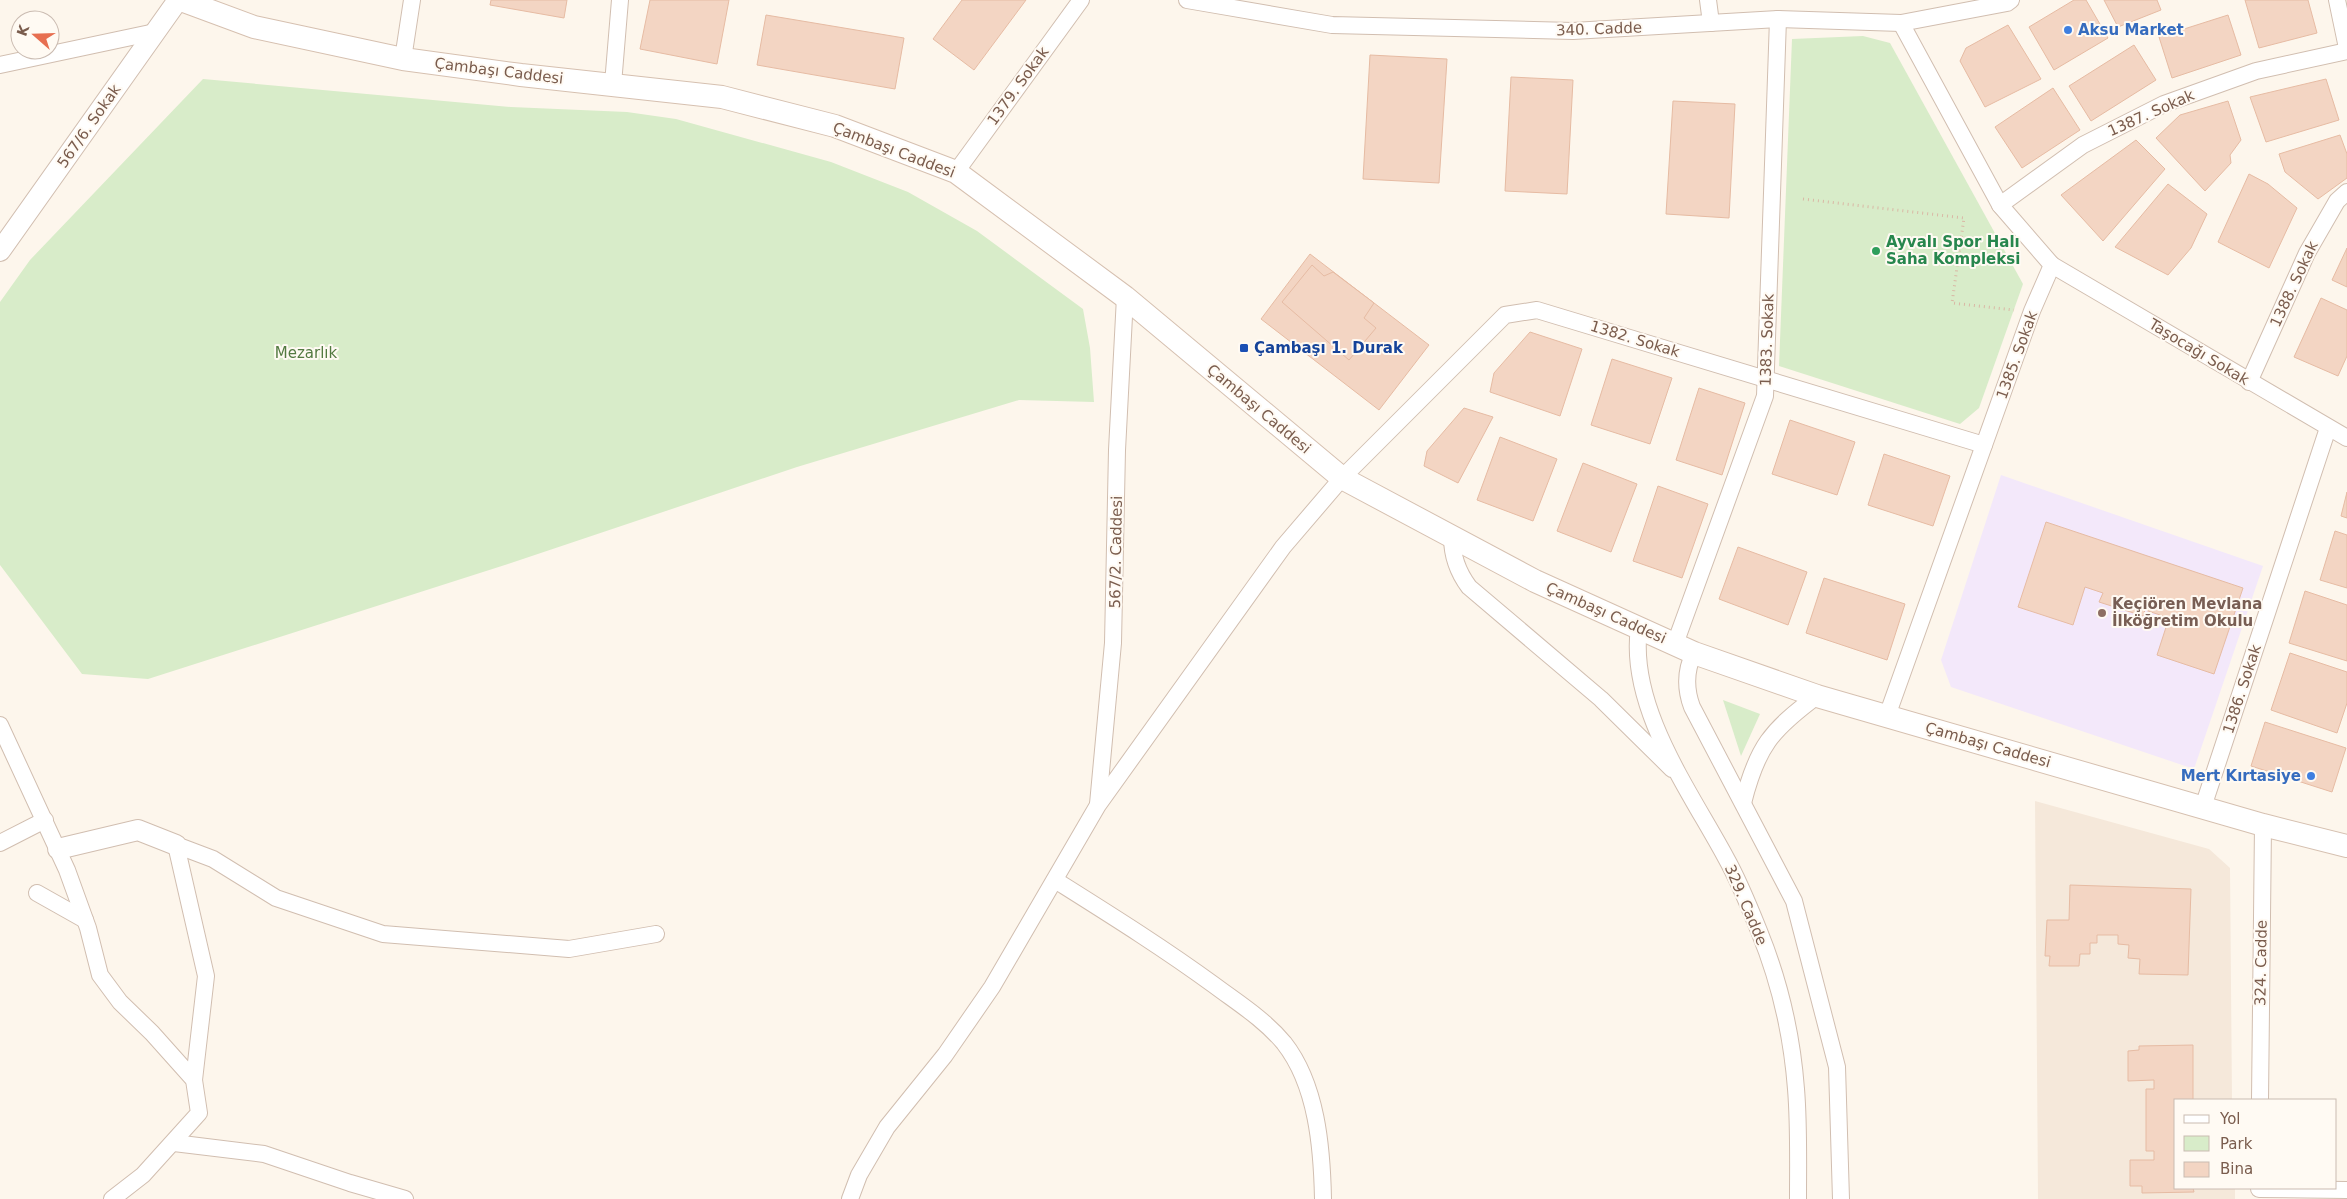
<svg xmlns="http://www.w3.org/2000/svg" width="2347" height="1199" font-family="'DejaVu Sans',sans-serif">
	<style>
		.residential { fill: #f5e8da }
		.education { fill: #f3e8fa }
		.green { fill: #d8ecc9 }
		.building { fill: #f3d5c3; stroke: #e6bba3 }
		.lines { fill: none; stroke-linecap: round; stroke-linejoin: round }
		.minor-casing { stroke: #d1beb0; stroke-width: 18 }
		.tertiary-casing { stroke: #d1beb0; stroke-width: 22 }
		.secondary-casing { stroke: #d6c0b0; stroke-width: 24 }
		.path { stroke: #d9b8a5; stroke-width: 3; stroke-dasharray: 1 4; stroke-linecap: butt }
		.minor { stroke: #fff; stroke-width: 16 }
		.tertiary { stroke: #fff; stroke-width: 20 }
		.secondary { stroke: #fff; stroke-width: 22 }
		.shop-dot { fill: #3f7fe0; stroke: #fffaf3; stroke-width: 2 }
		.leisure-dot { fill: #2e9e5b; stroke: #fffaf3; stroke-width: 2 }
		.transit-dot { fill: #1a4fb4; stroke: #fffaf3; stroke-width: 2 }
		.education-dot { fill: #8d6e63; stroke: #fffaf3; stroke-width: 2 }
		.labels { text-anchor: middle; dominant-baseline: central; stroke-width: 4; stroke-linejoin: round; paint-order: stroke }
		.street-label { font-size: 15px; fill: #7a5c4d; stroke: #fffaf3 }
		.shop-label { font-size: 15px; font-weight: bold; fill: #366cbe; stroke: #fffaf3; text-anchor: start }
		.leisure-label { font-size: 15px; font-weight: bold; fill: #27864d; stroke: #fffaf3; text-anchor: start }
		.transit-label { font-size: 15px; font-weight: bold; fill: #164399; stroke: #fffaf3; text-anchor: start }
		.park-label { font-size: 15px; fill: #537a41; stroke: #fffaf3 }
		.education-label { font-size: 15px; font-weight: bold; fill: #785e54; stroke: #fffaf3; text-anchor: start }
	</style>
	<rect width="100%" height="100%" fill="#fdf6ec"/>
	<!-- residential -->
	<polygon class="residential" points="2035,801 2209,849 2230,868 2232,1100 2176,1100 2176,1188 2235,1188 2235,1199 2038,1199"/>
	<!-- education -->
	<polygon class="education" points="2001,475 2263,566 2194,769 1951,687 1941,660"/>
	<!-- green -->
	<g class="green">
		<polygon points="1863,36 1890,43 2023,284 1979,408 1960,424 1779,366 1792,39"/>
		<polygon points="203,79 511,107 627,112 676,119 831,162 908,192 977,231 1083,309 1090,348 1094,402 1019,400 797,467 508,564 148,679 82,674 0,565 0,302 30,260"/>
		<polygon points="1723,700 1760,714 1741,756"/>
	</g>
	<!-- building -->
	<g class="building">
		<polygon points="491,0 567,0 564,18 490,5"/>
		<polygon points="650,0 729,0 717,64 640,49"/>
		<polygon points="962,0 1026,0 974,70 933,39"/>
		<polygon points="2074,0 2086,0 2108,38 2054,70 2029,27"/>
		<polygon points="2104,0 2157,0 2161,10 2118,27"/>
		<polygon points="2245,0 2308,0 2317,33 2259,48"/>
		<polygon points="766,15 904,38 895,89 757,65"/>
		<polygon points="2228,15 2241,55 2172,78 2159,37"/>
		<polygon points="2008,25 2041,79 1985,107 1960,61 1966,48"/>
		<polygon points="2134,45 2156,80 2091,121 2069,86"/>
		<polygon points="1370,55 1447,59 1439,183 1363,179"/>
		<polygon points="1511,77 1573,80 1567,194 1505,191"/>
		<polygon points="2326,79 2339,120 2266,142 2250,97"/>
		<polygon points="2053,88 2080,130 2022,168 1995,127"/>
		<polygon points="1673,101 1735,104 1729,218 1666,214"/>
		<polygon points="2228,101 2241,140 2230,155 2231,163 2205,191 2156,138 2180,115"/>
		<polygon points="2340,135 2347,154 2347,178 2318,199 2285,172 2279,154"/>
		<polygon points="2136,140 2165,169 2103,241 2061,195"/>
		<polygon points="2249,174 2268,184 2297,208 2269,268 2218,242"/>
		<polygon points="2168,184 2207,214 2191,248 2168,275 2115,247"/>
		<polygon points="2347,248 2347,287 2332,280"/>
		<polygon points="1310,254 1429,345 1379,410 1261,319"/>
		<polygon points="1312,265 1324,276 1333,272 1374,303 1364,318 1376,328 1349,360 1282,302"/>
		<polygon points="2321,298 2347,310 2347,356 2338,376 2294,357"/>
		<polygon points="1530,332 1582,349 1560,416 1490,392 1494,373"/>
		<polygon points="1612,359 1672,378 1650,444 1591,425"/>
		<polygon points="1699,388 1745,403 1722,475 1676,460"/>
		<polygon points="1464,408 1493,417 1458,483 1424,466 1427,451"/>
		<polygon points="1790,420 1855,442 1837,495 1772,474"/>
		<polygon points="1500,437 1557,459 1533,521 1477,500"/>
		<polygon points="1884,454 1950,476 1933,526 1868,505"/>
		<polygon points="1583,463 1637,484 1611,552 1557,531"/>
		<polygon points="1658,486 1708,504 1682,578 1633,561"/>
		<polygon points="2347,492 2347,518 2341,516"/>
		<polygon points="2046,522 2243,588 2214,674 2157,655 2169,618 2145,610 2143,616 2099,602 2103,593 2085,587 2073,625 2018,607"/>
		<polygon points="2335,531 2347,535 2347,588 2320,580"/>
		<polygon points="1738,547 1807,572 1788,625 1719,599"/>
		<polygon points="1824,578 1905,604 1887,660 1806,633"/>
		<polygon points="2305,591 2347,605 2347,661 2289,643"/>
		<polygon points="2290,653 2347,672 2347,703 2337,733 2271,710"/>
		<polygon points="2265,722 2346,748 2332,792 2251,766"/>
		<polygon points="2070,885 2191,889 2188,975 2139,974 2140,959 2128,958 2129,945 2118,944 2118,935 2097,935 2097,943 2090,943 2090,954 2080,954 2079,966 2049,966 2050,956 2045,956 2047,920 2069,920"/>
		<polygon points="2193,1045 2193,1100 2176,1100 2176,1188 2193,1188 2194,1192 2142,1193 2142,1186 2130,1186 2130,1160 2154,1160 2154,1151 2146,1151 2146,1089 2154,1089 2154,1080 2128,1081 2128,1051 2139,1050 2139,1046"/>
	</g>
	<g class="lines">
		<defs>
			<g id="minor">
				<polyline points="1187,0 1332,25 1573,31 1778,19 1901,23 2007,3 2011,0"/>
				<polyline points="1708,0 1711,23"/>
				<polyline points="2337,0 2347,48"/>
				<polyline points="403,59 412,0"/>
				<polyline points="0,65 155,32"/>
				<polyline points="613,84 620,0"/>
				<polyline points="956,172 1081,0"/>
				<polyline points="2000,205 2083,145 2164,104 2256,71 2347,51"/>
				<polyline points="2052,265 2347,438"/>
				<polyline points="2249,382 2307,253 2337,201 2347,192"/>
				<path d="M1452 537C1452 556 1457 571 1469 587L1601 699 1672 769"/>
				<path d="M1639 628C1628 707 1690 791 1726 858 1739 881 1749 906 1759 931 1779 980 1792 1036 1796 1089 1799 1125 1798 1162 1798 1199"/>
				<polyline points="1675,644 1765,396 1778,19"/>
				<path d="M1694 653C1685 671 1685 688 1692 707L1794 901 1837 1067 1841 1199"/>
				<polyline points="1887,716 2032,311 2052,265 2000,205 1901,23"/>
				<polyline points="0,725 67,870 88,928 100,975 120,1002 152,1033 194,1080 199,1113 143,1175 112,1199"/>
				<path d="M1743 803C1757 747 1771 730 1817 696"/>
				<polyline points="1098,804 1113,643 1117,450 1125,297"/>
				<polyline points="2203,807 2328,428"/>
				<polyline points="0,843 45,820"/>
				<polyline points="176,845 213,859 276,898 383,934 569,949 656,934"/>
				<polyline points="176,845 206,976 194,1080"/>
				<path d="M1055 880C1109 914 1162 947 1214 985 1238 1003 1264 1019 1284 1043 1317 1085 1322 1148 1323 1199"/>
				<polyline points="37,893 85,920"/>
				<polyline points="2260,1100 2263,825"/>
				<polyline points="174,1143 264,1154 350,1183 405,1199"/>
				<polyline points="2259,1189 2347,1190"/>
				<polyline points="850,1199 859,1175 887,1127 945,1055 992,987 1098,805 1283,547 1342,478 1505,315 1537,310 1984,445"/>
			</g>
			<g id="tertiary">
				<polyline points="0,251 178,0"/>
				<polyline points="58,849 138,830 176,845"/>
			</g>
			<polyline id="secondary" points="181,0 254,27 403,59 521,75 722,97 835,126 956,172 1125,297 1342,478 1535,581 1694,653 1817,696 2263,825 2347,846"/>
		</defs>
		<!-- minor casing -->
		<use href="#minor" class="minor-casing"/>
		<!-- tertiary casing -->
		<use href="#tertiary" class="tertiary-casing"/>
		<!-- secondary casing -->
		<use href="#secondary" class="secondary-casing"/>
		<!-- path -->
		<polyline class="path" points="1803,199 1964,218 1952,303 2014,310"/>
		<!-- minor -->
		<use href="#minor" class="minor"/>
		<!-- tertiary -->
		<use href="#tertiary" class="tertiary"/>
		<!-- secondary -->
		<use href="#secondary" class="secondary"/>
	</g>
	<!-- markers -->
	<g class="shop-dot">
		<circle cx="2068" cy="30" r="5"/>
		<circle cx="2311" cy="776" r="5"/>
	</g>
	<circle class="leisure-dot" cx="1876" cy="251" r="5"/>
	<rect class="transit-dot" x="1239" y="343" width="10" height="10" rx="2.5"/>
	<circle class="education-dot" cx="2102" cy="613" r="5"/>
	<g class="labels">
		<!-- street labels -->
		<g class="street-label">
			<text transform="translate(1599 29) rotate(-2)">340. Cadde</text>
			<text transform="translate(499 71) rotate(7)">Çambaşı Caddesi</text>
			<text transform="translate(1018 86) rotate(-54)">1379. Sokak</text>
			<text transform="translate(2151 113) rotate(-24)">1387. Sokak</text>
			<text transform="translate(89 126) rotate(-55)">567/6. Sokak</text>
			<text transform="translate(894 150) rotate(21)">Çambaşı Caddesi</text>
			<text transform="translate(2294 284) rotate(-65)">1388. Sokak</text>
			<text transform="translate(1635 339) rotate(17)">1382. Sokak</text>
			<text transform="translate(1767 340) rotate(-88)">1383. Sokak</text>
			<text transform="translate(2199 352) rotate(31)">Taşocağı Sokak</text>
			<text transform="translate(2017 355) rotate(-70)">1385. Sokak</text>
			<text transform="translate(1259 409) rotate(40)">Çambaşı Caddesi</text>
			<text transform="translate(1116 552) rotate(-89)">567/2. Caddesi</text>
			<text transform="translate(1606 613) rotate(24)">Çambaşı Caddesi</text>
			<text transform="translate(2242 689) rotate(-72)">1386. Sokak</text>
			<text transform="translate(1988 745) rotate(16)">Çambaşı Caddesi</text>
			<text transform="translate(1746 905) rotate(67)">329. Cadde</text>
			<text transform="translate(2261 963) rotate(-89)">324. Cadde</text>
		</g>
		<!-- shop labels -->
		<g class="shop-label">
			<text x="2078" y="30">Aksu Market</text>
			<text x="2301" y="776" text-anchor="end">Mert Kırtasiye</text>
		</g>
		<!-- leisure labels -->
		<g class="leisure-label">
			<text x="1886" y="242">Ayvalı Spor Halı<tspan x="1886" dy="17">Saha Kompleksi</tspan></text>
		</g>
		<!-- transit labels -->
		<g class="transit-label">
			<text x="1254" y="348">Çambaşı 1. Durak</text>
		</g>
		<!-- park labels -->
		<g class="park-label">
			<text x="306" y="353">Mezarlık</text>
		</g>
		<!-- education labels -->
		<g class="education-label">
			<text x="2112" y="604">Keçiören Mevlana<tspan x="2112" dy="17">İlköğretim Okulu</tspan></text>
		</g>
	</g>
	<!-- legend -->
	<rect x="2174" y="1099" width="162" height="90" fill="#fffaf3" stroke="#cabbb1"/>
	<rect x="2184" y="1115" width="25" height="8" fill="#ffffff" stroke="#cabbb1"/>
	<text x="2220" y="1124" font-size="15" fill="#7a5c4d">Yol</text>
	<rect x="2184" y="1136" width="25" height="15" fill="#d8ecc9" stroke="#cabbb1"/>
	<text x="2220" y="1149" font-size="15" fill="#7a5c4d">Park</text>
	<rect x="2184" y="1162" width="25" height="15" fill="#f3d5c3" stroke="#cabbb1"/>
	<text x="2220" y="1174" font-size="15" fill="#7a5c4d">Bina</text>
	<!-- north arrow -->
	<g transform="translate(35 35) rotate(290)"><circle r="24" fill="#fffaf3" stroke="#cabbb1"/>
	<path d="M0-4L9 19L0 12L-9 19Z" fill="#e76f51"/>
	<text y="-8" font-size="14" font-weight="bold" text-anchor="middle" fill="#7a5c4d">K</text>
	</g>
</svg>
